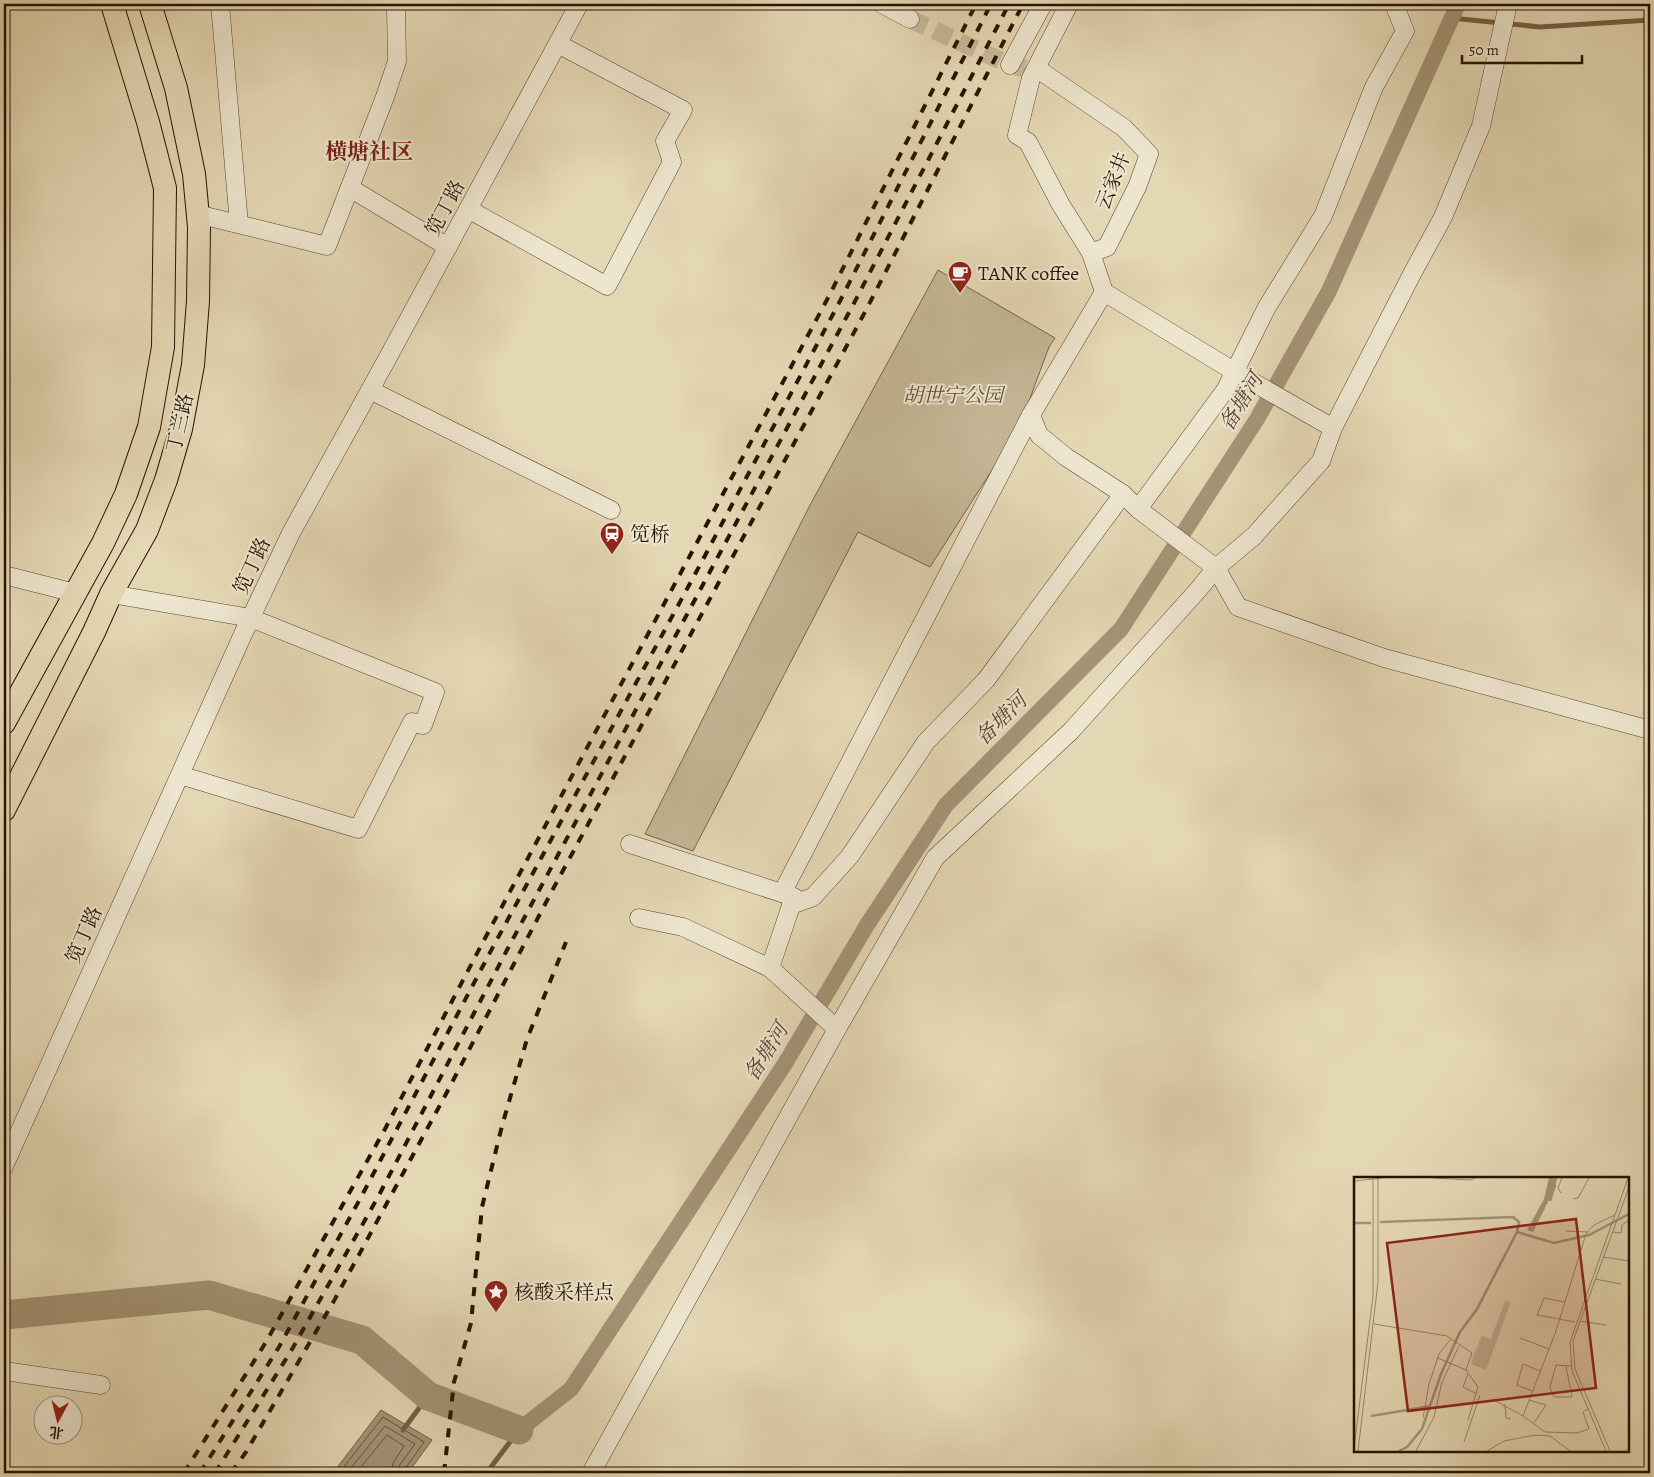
<svg xmlns="http://www.w3.org/2000/svg" width="1654" height="1477" font-family="Alegreya,'Noto Serif SC',serif">
	<style>
		.green { fill: #c4b695; stroke: #76644c }
		.water { fill: #a49477; stroke: #736049 }
		.lines { fill: none; stroke-linecap: round; stroke-linejoin: round }
		.shore { stroke: #66533d; stroke-width: 1 }
		.stream { stroke: #736049; stroke-width: 5 }
		.canal { stroke: #a49477; stroke-width: 16 }
		.river { stroke: #a49477; stroke-width: 29 }
		.minor-tunnel { stroke: #c8b999; stroke-width: 18; stroke-dasharray: 18 9; stroke-linecap: butt }
		.minor-casing { stroke: #58432f; stroke-width: 19 }
		.major-casing { stroke: #291203; stroke-width: 24 }
		.minor { stroke: #ede5ce; stroke-width: 18 }
		.major { stroke: #e4d7b3; stroke-width: 22 }
		.rail { stroke: #291203; stroke-width: 4; stroke-dasharray: 9 9; stroke-linecap: butt }
		.labels { text-anchor: middle; dominant-baseline: central; stroke-width: 4; stroke-linejoin: round; paint-order: stroke }
		.street-label { font-size: 20px; fill: #291203; stroke: #ede5ce }
		.poi-label { font-size: 20px; fill: #291203; stroke: #ede5ce; text-anchor: start }
		.park-label { font-size: 20px; font-style: italic; fill: #5f4b36; stroke: #ede5ce }
		.water-label { font-size: 21px; font-style: italic; fill: #5a4631; stroke: #ede5ce }
		.quarter-label { font-size: 22px; font-weight: bold; fill: #7a1f14; stroke: #ede5ce }
		.inset-river { fill: none; stroke: #a49477; stroke-width: 2.5 }
		.inset-road { fill: none; stroke: #99886d; stroke-width: 1 }
		.view { fill: #8f2418; fill-opacity: 0.15; stroke: #8f2418; stroke-width: 2.5 }
		.inset-edge { fill: none; stroke: #291203; stroke-width: 2.5 }
	</style>
	<rect width="100%" height="100%" fill="#e4d7b3"/>
	<filter id="stains"><feTurbulence type="fractalNoise" baseFrequency=".004" numOctaves="4"/><feColorMatrix values="0 0 0 0 .2 0 0 0 0 .09 0 0 0 0 .02 0 0 0 .5 -.17"/></filter>
	<radialGradient id="worn" r=".72"><stop offset=".6" stop-color="#630" stop-opacity="0"/><stop offset="1" stop-color="#630" stop-opacity=".3"/></radialGradient>
	<!-- green -->
	<polygon class="green" points="938,270 1055,338 1049,347 1019,428 930,567 858,532 693,851 645,834 809,507"/>
	<!-- water -->
	<polygon class="water" points="381,1410 432,1440 408,1473 333,1473"/>
	<g class="lines">
		<!-- shore -->
		<g class="shore">
			<polyline points="339,1473 383,1417 424,1442 405,1469 404,1473"/>
			<polyline points="347,1473 385,1426 415,1444 399,1466 398,1473"/>
			<polyline points="356,1473 387,1435 404,1446 393,1463 391,1473"/>
		</g>
		<!-- stream -->
		<g class="stream">
			<polyline points="1451,18 1540,27 1650,20"/>
			<polyline points="403,1430 428,1396"/>
			<polyline points="491,1473 491,1467 519,1430"/>
		</g>
		<!-- canal -->
		<polyline class="canal" points="519,1430 571,1389 786,1062 867,925 946,805 1121,629 1257,419 1329,291 1458,4"/>
		<!-- river -->
		<polyline class="river" points="4,1315 209,1295 362,1340 428,1396 519,1430"/>
		<!-- minor-tunnel -->
		<polyline class="minor-tunnel" points="910,19 1010,65 1042,72"/>
		<defs>
			<g id="minor">
				<polyline points="220,4 239,224"/>
				<polyline points="882,4 910,19"/>
				<polyline points="1069,4 1031,78 1017,135 1028,142 1061,205 1091,253 1104,292 1235,372 1333,428"/>
				<polyline points="1010,65 1043,4"/>
				<polyline points="1042,72 1124,128 1149,154 1137,187 1107,247 1091,253"/>
				<polyline points="350,188 448,247"/>
				<polyline points="468,209 607,286 672,162 665,141 683,110 558,44"/>
				<polyline points="197,214 327,246 385,97 397,61 396,9 394,4"/>
				<polyline points="1104,292 1031,415 1039,435 1066,457 1123,494 1138,509 1216,568 1238,607 1384,658 1650,730"/>
				<polyline points="370,390 611,510"/>
				<polyline points="1138,509 1226,389 1267,307 1323,216 1374,87 1405,31 1394,4"/>
				<polyline points="4,575 75,593"/>
				<polyline points="111,594 251,618 435,692 423,725 412,722 358,829 180,775"/>
				<polyline points="630,844 794,897 770,968"/>
				<polyline points="782,893 1031,415"/>
				<polyline points="791,905 813,897 850,856 926,742 986,680 1123,494"/>
				<polyline points="639,918 683,927 770,968 837,1029"/>
				<polyline points="4,1166 244,632 291,533 386,361 579,4"/>
				<polyline points="4,1371 101,1385"/>
				<polyline points="591,1473 837,1029 935,858 1071,731 1198,590 1216,568 1254,536 1321,461 1333,428 1413,272 1443,217 1481,126 1508,4"/>
			</g>
			<g id="major">
				<polyline points="4,723 103,543 126,494 149,427 163,347 165,188 148,122 112,4"/>
				<polyline points="4,810 94,632 111,594 147,530 166,480 181,429 193,365 198,301 199,227 194,174 176,88 150,4"/>
			</g>
		</defs>
		<!-- minor casing -->
		<use href="#minor" class="minor-casing"/>
		<!-- major casing -->
		<use href="#major" class="major-casing"/>
		<!-- minor -->
		<use href="#minor" class="minor"/>
		<!-- major -->
		<use href="#major" class="major"/>
		<!-- rail -->
		<g class="rail">
			<polyline points="184,1473 266,1342 385,1129 483,942 829,296 976,4"/>
			<polyline points="200,1473 279,1347 360,1199 494,945 700,565 840,301 991,4"/>
			<polyline points="215,1473 291,1351 378,1197 507,950 853,305 1009,4"/>
			<polyline points="231,1473 246,1452 335,1299 446,1094 553,889 865,312 1023,4"/>
			<polyline points="444,1473 454,1382 471,1323 482,1207 502,1126 527,1039 566,942"/>
		</g>
	</g>
	<!-- icons -->
	<defs>
		<symbol id="cafe-pin" viewBox="-11 -11 22 30"><path d="M0 17L-7.5 6A9.5 9.5 0 1 1 7.5 6Z" fill="#8f2418" stroke="#ede5ce"/><path d="M-5.5-4.5H6V0H3Q3 3.5 0 3.5H-2.5Q-5.5 3.5-5.5 0ZM3-3.2v2h1.7v-2ZM-6 4.5H4V6H-6Z" fill="#fff"/></symbol>
		<symbol id="station-pin" viewBox="-11 -11 22 30"><path d="M0 17L-7.5 6A9.5 9.5 0 1 1 7.5 6Z" fill="#8f2418" stroke="#ede5ce"/><path d="M-3-6H3Q5-6 5-4V2Q5 4 3 4L4.5 6H3L1.5 4h-3L-3 6H-4.5L-3 4Q-5 4-5 2V-4Q-5-6-3-6ZM-3.5-4v3h7v-3ZM-3.5 1v1.5H-2V1ZM2 1v1.5H3.5V1Z" fill="#fff"/></symbol>
		<symbol id="sight-pin" viewBox="-11 -11 22 30"><path d="M0 17L-7.5 6A9.5 9.5 0 1 1 7.5 6Z" fill="#8f2418" stroke="#ede5ce"/><path d="M0-6L1.8-2.2L6-1.7L2.9 1.2L3.7 5.4L0 3.3L-3.7 5.4L-2.9 1.2L-6-1.7L-1.8-2.2Z" fill="#fff"/></symbol>
	</defs>
	<g fill-rule="evenodd">
		<use href="#cafe-pin" x="946" y="259" width="28" height="38"/>
		<use href="#station-pin" x="598" y="520" width="28" height="38"/>
		<use href="#sight-pin" x="482" y="1278" width="28" height="38"/>
	</g>
	<g class="labels">
		<!-- street labels -->
		<g class="street-label">
			<text transform="translate(1113 181) rotate(-68)">云家井</text>
			<text transform="translate(445 208) rotate(-62)">笕丁路</text>
			<text transform="translate(180 423) rotate(-77)">丁兰路</text>
			<text transform="translate(252 566) rotate(-65)">笕丁路</text>
			<text transform="translate(84 935) rotate(-66)">笕丁路</text>
		</g>
		<!-- poi labels -->
		<g class="poi-label">
			<text x="978" y="273">TANK coffee</text>
			<text x="630" y="534">笕桥</text>
			<text x="514" y="1292">核酸采样点</text>
		</g>
		<!-- park labels -->
		<g class="park-label">
			<text x="953" y="395">胡世宁公园</text>
		</g>
		<!-- water labels -->
		<g class="water-label">
			<text transform="translate(1241 402) rotate(-59)">备塘河</text>
			<text transform="translate(1001 719) rotate(-45)">备塘河</text>
			<text transform="translate(766 1052) rotate(-58)">备塘河</text>
		</g>
		<!-- quarter labels -->
		<g class="quarter-label">
			<text x="369" y="152">横塘社区</text>
		</g>
	</g>
	<!-- overview -->
	<g transform="translate(1354 1177)">
		<rect width="275" height="275" fill="#e4d7b3"/>
		<path d="M151 124 157 125 132 193 117 187 120 177 128 159 137 162Z" fill="#c4b695"/>
		<path d="M195 1H203L201 11 179 55 173 53 190 22Z" fill="#a49477"/>
		<path class="inset-river" d="M196 24 201 8M26 45 159 40 165 45 163 55M0 46H17M163 55 200 66 235 58 275 37M17 239 77 229M45 274 53 270 68 252 87 197 106 155 123 132 163 55"/>
		<path class="inset-road" d="M79 1 117 3 121 1M0 4 29 1M207 16 204 11 208 1M219 22 224 21 235 1M212 54 234 55M259 55 267 56 268 48 275 43M250 80 275 84V81M241 102 267 107M211 125 190 121 183 138 221 145M226 144 252 148M20 147 93 159 118 176 112 193M166 161 195 172M84 181 112 193 124 210 114 243M212 189 218 220H200L196 210 202 188 217 189M114 197 109 210 123 217M178 214 163 208 169 187 186 194M138 222 169 239M175 223 192 228 180 246M151 227 152 241 157 242M234 232 229 235 235 252 223 256 191 255 169 239 202 154 232 57 240 48 261 38M69 241 75 207 85 177 96 163M110 265 126 218M0 271 19 119V1M4 274 24 105V1M62 274 80 240 88 205 105 169M133 274 150 264 181 258 196 259 216 274M252 274 218 194 216 165 274 1M256 274 221 192 219 164 275 10"/>
		<path class="view" d="M222 42 242 211 54 234 33 66Z"/>
		<rect width="275" height="275" class="inset-edge"/>
	</g>
	<!-- margin -->
	<rect width="1654" height="1477" fill="none" stroke="#e4d7b3" stroke-width="20"/>
	<rect x="5" y="5" width="1644" height="1467" fill="none" stroke="#291203" stroke-width="2.5"/>
	<rect x="10" y="10" width="1634" height="1457" fill="none" stroke="#291203"/>
	<!-- north arrow -->
	<g transform="translate(58 1420) rotate(187)"><circle r="24" fill="#ede5ce" stroke="#9f917d"/>
	<path d="M0-4L9 19L0 12L-9 19Z" fill="#8f2418"/>
	<text y="-8" font-size="14" font-weight="bold" text-anchor="middle" fill="#291203">北</text>
	</g>
	<!-- scale -->
	<path d="M1462 55v8h120v-8" fill="none" stroke="#291203" stroke-width="2.5"/>
	<text x="1469" y="55" font-size="15" fill="#291203" stroke="#ede5ce" stroke-width="4" paint-order="stroke">50 m</text>
	<rect width="100%" height="100%" filter="url(#stains)"/>
	<rect width="100%" height="100%" fill="url(#worn)"/>
</svg>
